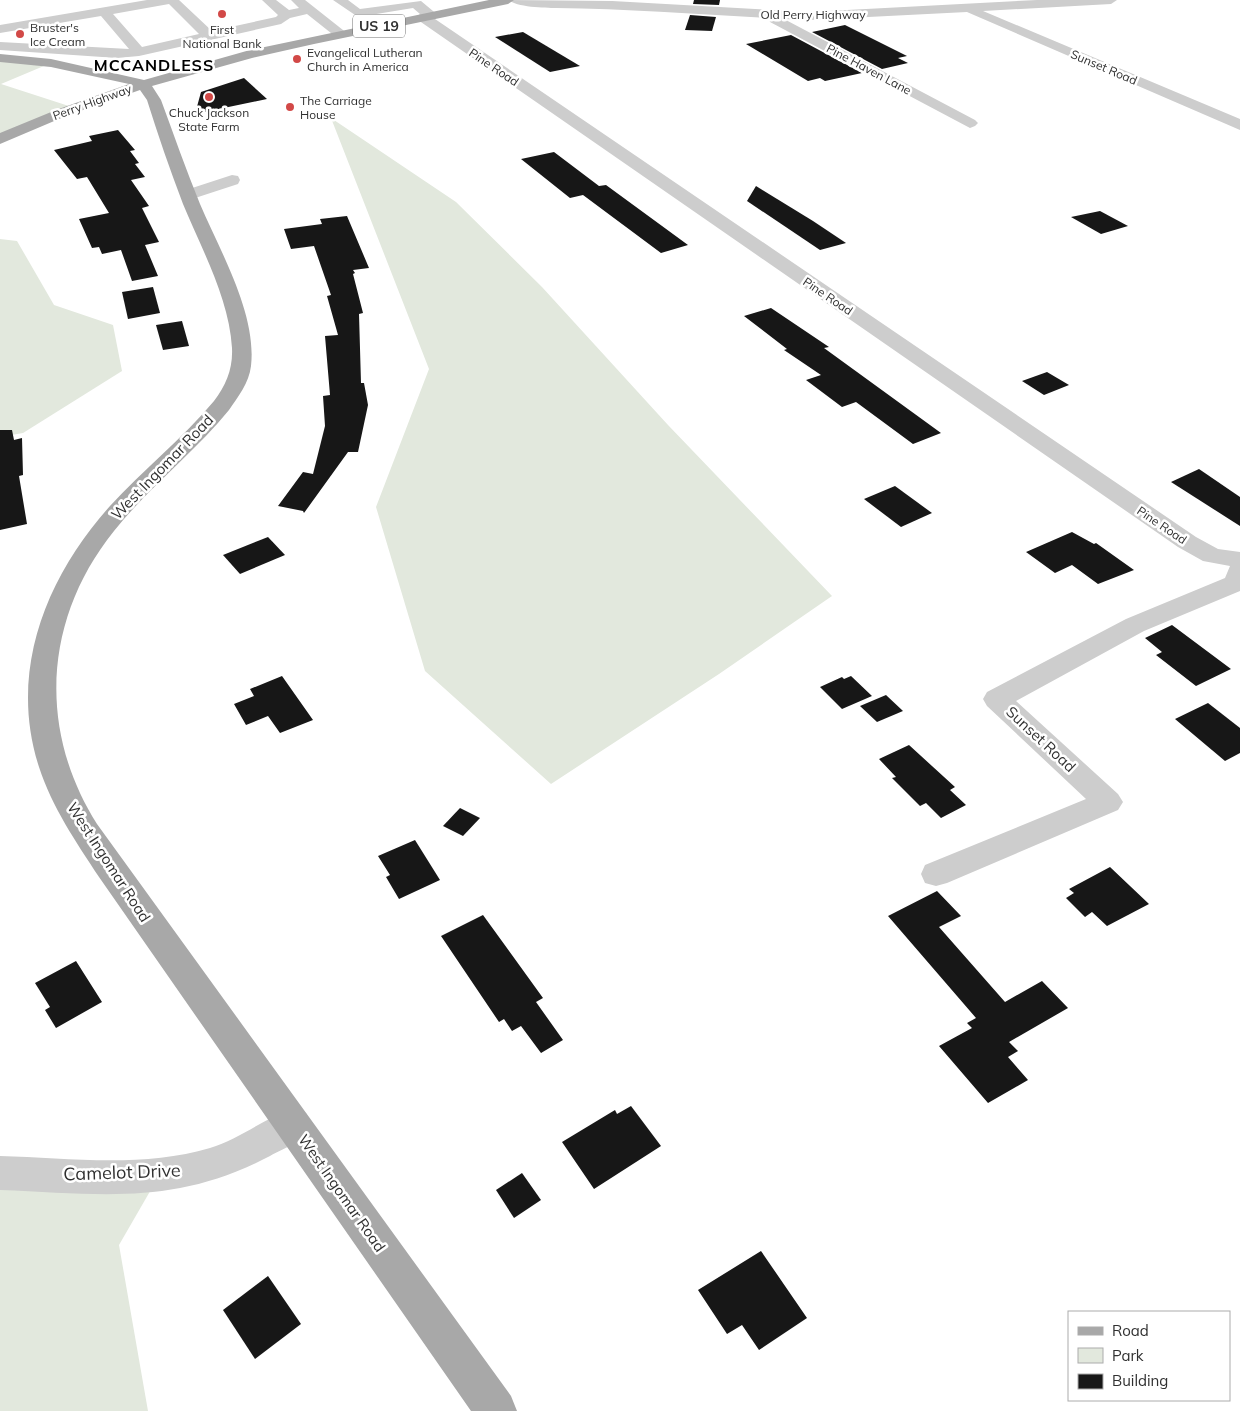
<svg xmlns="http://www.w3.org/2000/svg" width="1240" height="1411" font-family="Mulish,sans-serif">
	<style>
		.green { fill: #e2e8dd }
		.building { fill: #171717 }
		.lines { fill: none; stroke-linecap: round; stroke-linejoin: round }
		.minor { fill: #cdcdcd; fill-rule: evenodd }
		.major { fill: #a8a8a8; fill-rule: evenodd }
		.poi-dot { fill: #d24947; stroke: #fff; stroke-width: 2 }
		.labels { text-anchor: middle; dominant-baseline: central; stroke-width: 5; stroke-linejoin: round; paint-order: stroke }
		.far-street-label { font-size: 12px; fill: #303030; stroke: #fff }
		.far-poi-label { font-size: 12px; fill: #303030; stroke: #fff; text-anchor: start }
		.shield { fill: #fff; stroke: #6e6e6e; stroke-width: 1 }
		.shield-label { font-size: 14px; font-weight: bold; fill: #303030 }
		.street-label { font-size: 15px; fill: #303030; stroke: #fff }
		.far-district-label { font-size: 16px; font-weight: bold; letter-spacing: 1px; fill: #000; stroke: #fff }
		.near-street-label { font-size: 18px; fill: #303030; stroke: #fff }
	</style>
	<rect width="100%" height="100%" fill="#fff"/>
	<!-- green -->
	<g class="green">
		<polygon points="0,58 51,63 1,84 75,108 0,139"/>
		<polygon points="331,118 456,202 542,287 668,425 832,596 719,674 551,784 425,671 376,507 429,369"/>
		<polygon points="0,239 17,241 54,305 113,325 122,371 23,433 0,437"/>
		<polygon points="0,1173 160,1174 119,1245 148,1411 0,1411"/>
	</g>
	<!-- building -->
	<g class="building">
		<polygon points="694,0 720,0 719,5 693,4"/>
		<polygon points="690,15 716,17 712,31 685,30"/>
		<polygon points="845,25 907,56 898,58 908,63 882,69 812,32"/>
		<polygon points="523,32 580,66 550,72 495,37"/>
		<polygon points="791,35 862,73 825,81 820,78 808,81 746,44"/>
		<polygon points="244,78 267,99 195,114 201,92"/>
		<polygon points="118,130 135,150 130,151 139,163 135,164 145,177 131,180 149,206 142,208 159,242 145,245 158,276 132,281 121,250 102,254 99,247 92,248 79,219 109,213 87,177 77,179 54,150 92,141 89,136"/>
		<polygon points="554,152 599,186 606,185 688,245 661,253 583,195 570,198 521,159"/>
		<polygon points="756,186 813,221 846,243 820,250 747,201"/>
		<polygon points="1100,211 1128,226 1101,234 1071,217"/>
		<polygon points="347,216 369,268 353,270 355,273 353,274 363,313 359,314 361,383 364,383 368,405 358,452 348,452 304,513 303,511 278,506 303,472 313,474 325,426 323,396 330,395 325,336 338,335 327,296 331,295 314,246 291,249 284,229 322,224 320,219"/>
		<polygon points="153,287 160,313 128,319 122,292"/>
		<polygon points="771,308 829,347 824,348 941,433 913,444 856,402 842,407 806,380 821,375 784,350 787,349 744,316"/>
		<polygon points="182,321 189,346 163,350 156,325"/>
		<polygon points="1047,372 1069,385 1044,395 1022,381"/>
		<polygon points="0,430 12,430 14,440 22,438 23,475 19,476 27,524 0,530"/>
		<polygon points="1199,469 1240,497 1240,526 1171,482"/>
		<polygon points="895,486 932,513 901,527 864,499"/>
		<polygon points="1072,532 1094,544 1096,543 1134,570 1098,584 1072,565 1055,573 1026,552"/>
		<polygon points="268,537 285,555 240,574 223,555"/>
		<polygon points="1172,625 1231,669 1196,686 1156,655 1162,652 1145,638"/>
		<polygon points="282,676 313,720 280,733 268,716 246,725 234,704 254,696 250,689"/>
		<polygon points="851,676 872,696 842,709 820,687 842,677 844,679"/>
		<polygon points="886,695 903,711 877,722 860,706"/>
		<polygon points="1208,703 1240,728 1240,753 1225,761 1175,719"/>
		<polygon points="909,745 955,787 950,790 966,805 941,818 926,803 920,806 892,778 896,777 879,759"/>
		<polygon points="460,808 480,818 463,836 443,826"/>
		<polygon points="415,840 440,880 399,899 386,877 390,875 378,856"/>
		<polygon points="1110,867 1149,904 1107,926 1092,912 1085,917 1066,898 1074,893 1069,889"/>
		<polygon points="937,891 961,916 939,927 1005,1002 1042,981 1068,1008 1009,1042 1018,1051 1008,1057 1028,1080 988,1103 939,1046 972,1028 967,1023 976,1018 888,916"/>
		<polygon points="483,915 543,998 536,1002 563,1040 541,1053 521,1026 512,1031 504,1019 499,1022 441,936"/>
		<polygon points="76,961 102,1002 56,1028 45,1010 50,1007 35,983"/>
		<polygon points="631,1106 661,1146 594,1189 562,1142 615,1110 617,1114"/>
		<polygon points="522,1173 541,1200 514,1218 496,1190"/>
		<polygon points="761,1251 807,1318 759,1350 742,1325 727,1334 698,1290"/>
		<polygon points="268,1276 301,1324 255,1359 223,1310"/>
	</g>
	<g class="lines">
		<!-- minor -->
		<g class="minor">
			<path d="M147 0H179L212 31 276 17 278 15 262 0H276L289 10 299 8 291 0H305L348 34 341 38 336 37 307 14 290 18 281 24 139 56 117 58 0 50V42L129 49 101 16 0 33V25ZM169 4 199 34 142 47 113 14Z"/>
			<polygon points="333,0 348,0 360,9 421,1 439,16 435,19 1196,537 1218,549 1240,552 1240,591 1144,631 1016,701 1118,794 1123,802 1118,810 947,883 936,886 925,883 921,874 925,865 1086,799 987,706 983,699 987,692 1126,619 1225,578 1230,566 1203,561 1178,547 418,20 416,17 420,14 413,8 358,17"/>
			<path d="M509 0 612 1 809 12 1037 0H1117L1111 4 983 11 1240 119V130L967 12 809 20 784 19 975 120 978 123 975 126 970 128 770 22 769 18C698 14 627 9 556 8 546 8 515 7 509 0Z"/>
			<polygon points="232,175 238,176 240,180 238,184 189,200 183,199 181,195 183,191"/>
			<path d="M293 1108 306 1113 311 1125C304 1142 286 1147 270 1156 175 1206 103 1194 0 1190V1156C69 1158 143 1168 210 1148 239 1139 264 1119 293 1108Z"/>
		</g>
		<!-- major -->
		<path class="major" d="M489 0H514L508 4 314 44 252 58 152 86 161 100C174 135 186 170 200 204 220 251 257 314 251 366 249 383 238 397 229 410 194 453 149 487 114 531 44 618 37 729 97 824L511 1396 517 1411H471L99 877C76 842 52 807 39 767 8 672 46 577 110 506 143 470 182 439 214 401 226 385 233 369 232 348 229 298 202 250 183 204 170 170 158 135 147 100L140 90 66 116 0 144V133L56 110 129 84 51 67 0 62V54L51 59 144 80 250 50Z"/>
	</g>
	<!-- markers -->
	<g class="poi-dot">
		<circle cx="222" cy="14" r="5"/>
		<circle cx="20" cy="34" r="5"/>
		<circle cx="297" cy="59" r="5"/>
		<circle cx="209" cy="97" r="5"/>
		<circle cx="290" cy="107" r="5"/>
	</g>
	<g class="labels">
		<!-- far-street labels -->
		<g class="far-street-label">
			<text x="813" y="14">Old Perry Highway</text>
			<text transform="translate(494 67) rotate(34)">Pine Road</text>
			<text transform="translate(1104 67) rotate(23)">Sunset Road</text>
			<text transform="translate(869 69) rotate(28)">Pine Haven Lane</text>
			<text transform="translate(92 102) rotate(-20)">Perry Highway</text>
			<text transform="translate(828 296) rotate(34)">Pine Road</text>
			<text transform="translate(1162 525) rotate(34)">Pine Road</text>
		</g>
		<!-- far-poi labels -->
		<g class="far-poi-label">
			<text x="30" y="27">Bruster's<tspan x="30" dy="14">Ice Cream</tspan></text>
			<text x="222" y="29" text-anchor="middle">First<tspan x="222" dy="14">National Bank</tspan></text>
			<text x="307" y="52">Evangelical Lutheran<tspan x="307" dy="14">Church in America</tspan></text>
			<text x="300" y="100">The Carriage<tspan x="300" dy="14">House</tspan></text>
			<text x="209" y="112" text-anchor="middle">Chuck Jackson<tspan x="209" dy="14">State Farm</tspan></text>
		</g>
		<!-- shield labels -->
		<rect class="shield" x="353" y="14.5" width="52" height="23" rx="4"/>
		<g class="shield-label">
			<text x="379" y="26">US 19</text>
		</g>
		<!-- street labels -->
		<g class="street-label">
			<text transform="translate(162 467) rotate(-46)">West Ingomar Road</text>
			<text transform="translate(1041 739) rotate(43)">Sunset Road</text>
			<text transform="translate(109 862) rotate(57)">West Ingomar Road</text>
			<text transform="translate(342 1193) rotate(55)">West Ingomar Road</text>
		</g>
		<!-- far-district labels -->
		<g class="far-district-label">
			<text x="154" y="65">MCCANDLESS</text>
		</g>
		<!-- near-street labels -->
		<g class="near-street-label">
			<text transform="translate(122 1172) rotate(-2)">Camelot Drive</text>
		</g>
	</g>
	<!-- legend -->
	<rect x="1068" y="1311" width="162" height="90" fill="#ffffff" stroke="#acacac"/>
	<rect x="1078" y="1327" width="25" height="8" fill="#a8a8a8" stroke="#acacac"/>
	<text x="1112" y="1336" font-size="15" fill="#303030">Road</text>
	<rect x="1078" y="1348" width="25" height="15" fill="#e2e8dd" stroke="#acacac"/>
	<text x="1112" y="1361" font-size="15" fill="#303030">Park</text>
	<rect x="1078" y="1374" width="25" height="15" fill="#171717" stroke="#acacac"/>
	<text x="1112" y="1386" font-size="15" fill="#303030">Building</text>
</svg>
